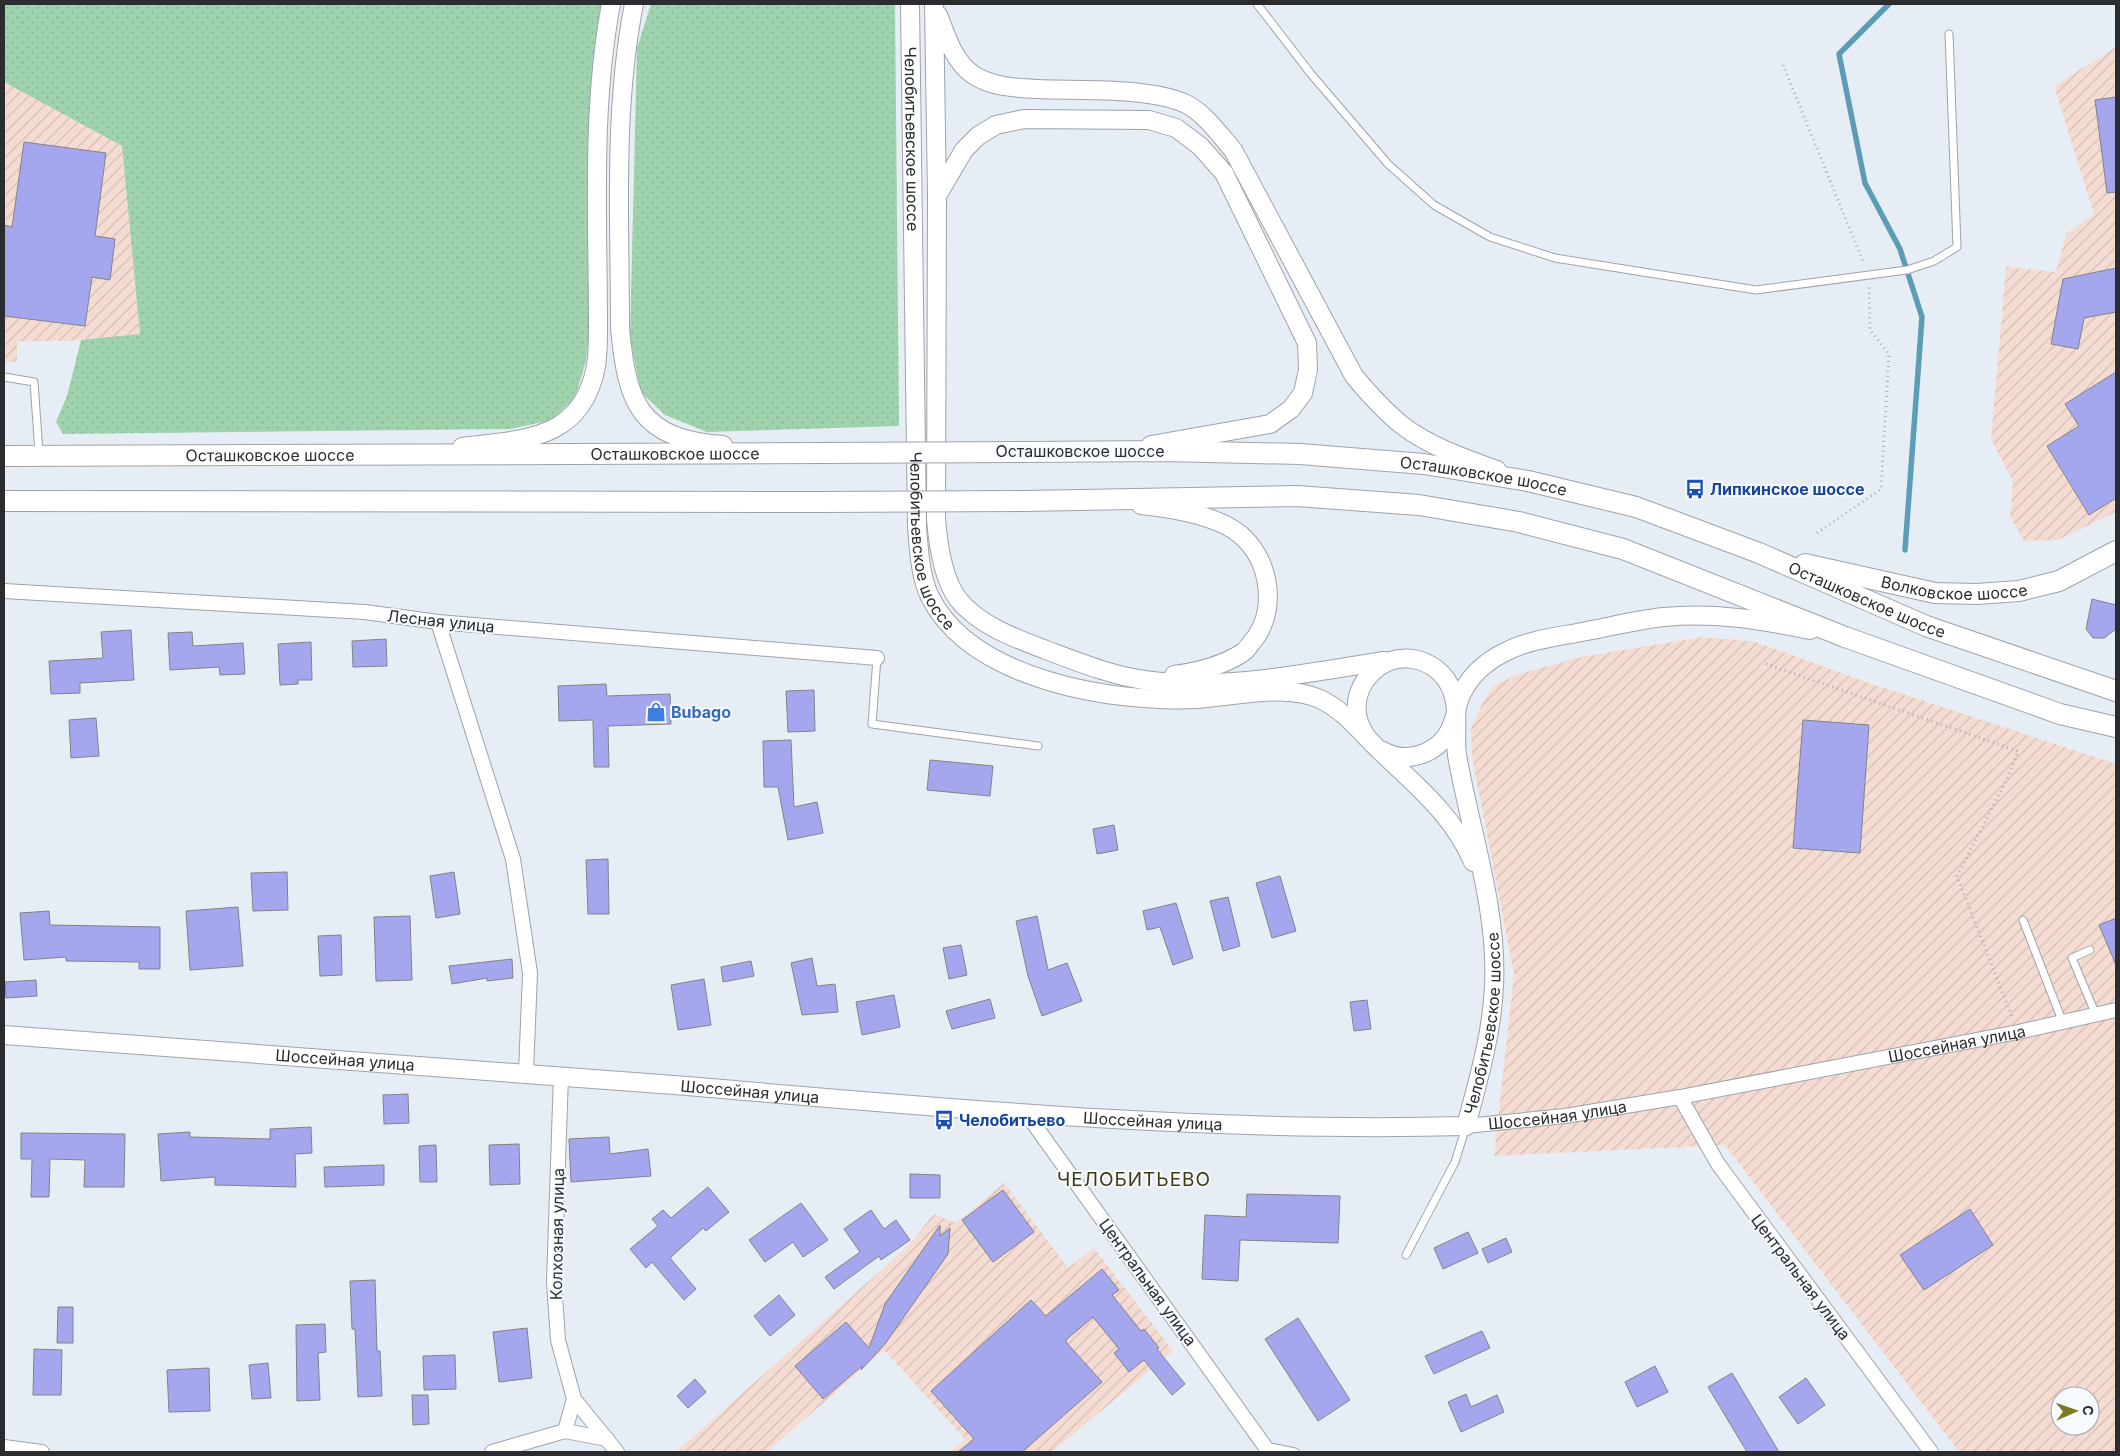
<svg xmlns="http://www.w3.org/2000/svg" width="2120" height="1456" font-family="Inter,sans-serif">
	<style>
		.industrial { fill: url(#industrial-furrows); fill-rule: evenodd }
		.grass { fill: url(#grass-dots) }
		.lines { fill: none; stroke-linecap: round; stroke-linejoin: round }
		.stream { stroke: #5b9cb6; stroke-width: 5.5 }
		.building { fill: #a5a7ee; stroke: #82828a }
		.service-casing { stroke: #9ea3aa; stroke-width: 9 }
		.minor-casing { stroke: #9ea3aa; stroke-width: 16 }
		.tertiary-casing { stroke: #9ea3aa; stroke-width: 20 }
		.secondary-casing { stroke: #9ea3aa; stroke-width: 22 }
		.path { stroke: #a9aeb4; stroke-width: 3; stroke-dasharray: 1 4; stroke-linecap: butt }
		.service { stroke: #fff; stroke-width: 7 }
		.minor { stroke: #fff; stroke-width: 14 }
		.tertiary { stroke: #fff; stroke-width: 18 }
		.secondary { stroke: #fff; stroke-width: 20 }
		.secondary-bridge-casing { stroke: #9ea3aa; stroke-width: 22; stroke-linecap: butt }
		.secondary-bridge { stroke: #fff; stroke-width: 20 }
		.labels { text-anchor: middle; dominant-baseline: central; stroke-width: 4; stroke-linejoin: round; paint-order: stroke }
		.street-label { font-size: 16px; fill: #2a2c2f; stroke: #f6fafe }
		.transit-label { font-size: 16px; font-weight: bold; fill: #164399; stroke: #f6fafe; text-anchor: start }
		.shop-label { font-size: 16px; font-weight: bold; fill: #366cbe; stroke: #f6fafe; text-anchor: start }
		.quarter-label { font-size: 19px; letter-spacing: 1px; fill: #3d3d14; stroke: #f6fafe }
	</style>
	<defs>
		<pattern id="industrial-furrows" width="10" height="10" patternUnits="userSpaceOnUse" patternTransform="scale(1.25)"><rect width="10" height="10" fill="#f5dcd3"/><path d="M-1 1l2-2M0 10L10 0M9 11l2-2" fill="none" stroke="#d2bdb5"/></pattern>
		<pattern id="grass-dots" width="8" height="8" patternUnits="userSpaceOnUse" patternTransform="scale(1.25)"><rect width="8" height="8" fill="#9fd3ae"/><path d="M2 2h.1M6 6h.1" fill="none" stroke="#89b596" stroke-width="1.8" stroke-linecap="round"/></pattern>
	</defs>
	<rect width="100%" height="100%" fill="#e7edf4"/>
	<!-- industrial -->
	<g class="industrial">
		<polygon points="2116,47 2116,512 2058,540 2024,541 2010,517 2013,481 1991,439 2006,267 2056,272 2066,234 2094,214 2054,86"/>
		<polygon points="4,82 122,146 140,335 67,341 17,341 17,362 4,362"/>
		<path d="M1702 637 1756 642 1866 682 2116 764V1452H1959L1725 1145 1494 1156 1514 974 1472 757 1471 729 1481 706 1493 686 1516 675 1581 657ZM2060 1396H2090V1426H2060Z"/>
		<polygon points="1004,1183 1068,1268 1094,1248 1173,1351 1052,1452 950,1452 965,1439 884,1350 767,1452 676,1452 905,1249 934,1214 956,1223"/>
	</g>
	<!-- grass -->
	<g class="grass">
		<polygon points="4,4 605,4 592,77 589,161 590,325 586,361 575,398 552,420 510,429 63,434 56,422 67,396 81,340 140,334 122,146 4,82"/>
		<polygon points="651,4 895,4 899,426 707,432 665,415 641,392 630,338 637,48"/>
	</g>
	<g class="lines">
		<!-- stream -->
		<polyline class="stream" points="1889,4 1839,54 1865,183 1900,249 1922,317 1905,550"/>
	</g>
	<!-- building -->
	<g class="building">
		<polygon points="2116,97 2116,192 2107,193 2095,100"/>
		<polygon points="24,142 106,153 95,236 115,239 110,280 92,277 85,326 4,316 4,225 12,227"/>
		<polygon points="2116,268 2116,312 2084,318 2078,349 2051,344 2063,279"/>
		<polygon points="2116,372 2116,498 2089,515 2047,446 2079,426 2065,404"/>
		<polygon points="2092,599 2116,605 2116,629 2104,638 2093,638 2086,629"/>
		<polygon points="131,630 134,680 80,683 80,693 51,694 49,661 103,658 101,632"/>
		<polygon points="192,632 193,646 243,643 245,674 220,675 219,667 170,670 168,633"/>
		<polygon points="386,639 387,666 353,667 352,641"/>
		<polygon points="311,642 312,680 298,680 298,684 280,685 278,644"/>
		<polygon points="606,684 607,696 670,694 671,724 608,726 609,767 594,767 593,720 559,721 558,686"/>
		<polygon points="814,690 815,731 788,732 786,691"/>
		<polygon points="96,718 99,756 71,758 69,720"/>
		<polygon points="1803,720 1869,725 1860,853 1793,848"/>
		<polygon points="791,740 794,807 817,802 823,833 788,840 778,787 764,787 763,741"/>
		<polygon points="930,760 993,766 990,796 927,790"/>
		<polygon points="1114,825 1118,850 1097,854 1093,829"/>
		<polygon points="608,859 609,914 588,914 586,860"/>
		<polygon points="287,872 288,910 253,911 251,873"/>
		<polygon points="454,872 460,914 436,918 430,876"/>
		<polygon points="1280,876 1296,931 1272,938 1256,883"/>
		<polygon points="1228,897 1240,946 1223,951 1210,901"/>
		<polygon points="1176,903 1193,958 1173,965 1160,927 1147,930 1143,911"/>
		<polygon points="238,907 243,966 190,970 186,911"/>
		<polygon points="49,911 50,925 160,927 160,969 139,969 139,962 66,961 66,957 24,960 20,913"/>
		<polygon points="410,916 412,980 376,981 374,917"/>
		<polygon points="1037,916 1048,970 1067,963 1082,1001 1042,1016 1028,976 1016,921"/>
		<polygon points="2116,918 2116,965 2099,925"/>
		<polygon points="341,935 342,975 320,976 318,936"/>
		<polygon points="961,945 967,975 949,979 943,948"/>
		<polygon points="812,958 817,986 835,984 838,1012 802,1015 791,963"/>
		<polygon points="512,959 513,978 487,981 487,978 452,984 449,966"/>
		<polygon points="751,961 754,976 723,982 721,967"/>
		<polygon points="704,979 711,1025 678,1030 671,985"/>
		<polygon points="36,980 37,996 6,998 5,982"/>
		<polygon points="894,995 900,1027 862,1035 856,1002"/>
		<polygon points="990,999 995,1018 952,1029 946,1011"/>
		<polygon points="1367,1000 1371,1029 1354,1031 1350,1002"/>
		<polygon points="408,1094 409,1123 384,1124 383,1095"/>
		<polygon points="311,1127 312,1153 295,1154 296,1187 215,1185 215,1177 161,1181 158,1134 190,1132 190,1137 270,1139 270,1129"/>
		<polygon points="21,1133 125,1134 124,1187 84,1187 85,1160 50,1159 49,1197 31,1197 32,1159 21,1159"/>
		<polygon points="609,1137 610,1154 648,1149 651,1176 571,1182 569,1139"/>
		<polygon points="519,1144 520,1184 490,1185 489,1145"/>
		<polygon points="436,1145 437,1182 420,1182 419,1146"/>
		<polygon points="384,1165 384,1185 325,1187 324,1167"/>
		<polygon points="910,1174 940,1175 940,1198 910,1198"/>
		<polygon points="708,1187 729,1212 706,1231 703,1228 670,1258 696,1289 684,1300 652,1262 646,1268 630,1249 658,1226 652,1219 663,1210 671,1218"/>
		<polygon points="1003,1190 1034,1232 993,1262 962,1220"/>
		<polygon points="1247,1194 1340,1196 1338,1243 1240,1240 1238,1281 1202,1279 1205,1215 1246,1217"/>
		<polygon points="801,1203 828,1240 803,1257 793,1242 765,1262 749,1240"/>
		<polygon points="1970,1209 1993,1245 1924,1290 1900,1255"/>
		<polygon points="871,1210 884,1229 896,1220 910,1240 881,1260 879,1256 834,1289 825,1277 860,1252 844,1229"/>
		<polygon points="940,1225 940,1236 950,1228 948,1254 885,1344 861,1370 862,1366 823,1399 795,1366 846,1322 869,1348 885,1304"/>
		<polygon points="1468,1232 1478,1253 1443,1269 1434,1248"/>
		<polygon points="1506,1238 1512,1252 1488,1263 1482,1249"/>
		<polygon points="1102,1269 1119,1290 1112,1295 1141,1331 1144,1329 1159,1348 1157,1349 1185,1384 1172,1395 1144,1360 1129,1372 1114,1353 1119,1349 1093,1317 1067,1339 1066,1342 1102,1382 1022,1452 958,1452 974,1439 931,1391 1031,1300 1046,1316"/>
		<polygon points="375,1280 377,1351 380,1351 382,1396 358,1397 355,1329 352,1329 350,1281"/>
		<polygon points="779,1295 795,1315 770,1336 754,1316"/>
		<polygon points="58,1307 73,1307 73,1343 57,1343"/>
		<polygon points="1298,1318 1350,1400 1318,1421 1265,1339"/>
		<polygon points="325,1324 326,1352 318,1353 320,1400 297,1401 296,1325"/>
		<polygon points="527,1328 532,1378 499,1382 493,1332"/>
		<polygon points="1482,1331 1490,1348 1434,1374 1425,1356"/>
		<polygon points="34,1349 62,1350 61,1395 33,1395"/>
		<polygon points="455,1355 456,1389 424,1390 423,1356"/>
		<polygon points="268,1363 271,1398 252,1399 249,1365"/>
		<polygon points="1655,1366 1668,1392 1637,1407 1625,1382"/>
		<polygon points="209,1368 210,1411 169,1412 167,1370"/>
		<polygon points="1732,1373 1779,1452 1747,1452 1708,1387"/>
		<polygon points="1806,1378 1825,1405 1798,1424 1779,1397"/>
		<polygon points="695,1379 706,1392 688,1408 677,1396"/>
		<polygon points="1466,1394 1471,1407 1497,1395 1504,1412 1461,1432 1448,1402"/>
		<polygon points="412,1395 428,1395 429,1424 413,1425"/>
	</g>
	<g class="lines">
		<defs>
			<g id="service">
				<polyline points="1257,4 1311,74 1388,164 1434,205 1490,237 1555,258 1756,290 1907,270 1934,261 1957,247 1949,34"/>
				<polyline points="4,377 34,382 39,453"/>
				<polyline points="877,658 872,724 1038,746"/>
				<polyline points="2023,920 2063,1023"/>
				<polyline points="2090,950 2072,958 2096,1015"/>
				<polyline points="1406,1255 1455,1162 1466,1127"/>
				<polyline points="1266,1446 1295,1452"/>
			</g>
			<g id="minor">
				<polyline points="4,591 365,612 438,622 877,658"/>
				<polyline points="438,622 513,859 530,973 526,1073"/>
				<polyline points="561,1075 554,1282 558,1340 574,1399 617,1452"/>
				<polyline points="1680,1097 1718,1164 1931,1452"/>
				<polyline points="1026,1113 1269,1452"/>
				<path id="s1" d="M1466 1126 1565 1116 1680 1097 2018 1032 2116 1010"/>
				<polyline points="565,1431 574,1399"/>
				<polyline points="4,1447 42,1452"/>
				<polyline points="492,1452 565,1431 607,1439"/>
			</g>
			<g id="tertiary">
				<path d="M634 4C613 110 620 220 620 328 627 403 639 439 723 445"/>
				<path id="s2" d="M910 4 917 527C919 550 920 576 930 597 972 680 1112 703 1196 699 1233 697 1285 683 1320 699 1343 710 1359 730 1377 748 1413 783 1453 814 1473 862"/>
				<path d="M934 4 937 197 936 519C938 544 943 579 958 599 978 625 1017 639 1046 650 1078 662 1110 675 1144 680 1222 691 1307 673 1384 661"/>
				<path d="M938 15C946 35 953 60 972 74 991 87 1015 88 1037 89 1080 91 1146 87 1184 103 1204 112 1219 134 1233 150L1354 376C1369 394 1384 411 1403 426 1429 446 1466 459 1497 470"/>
				<polyline points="937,196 964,150 978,136 996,125 1024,119 1149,120 1176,128 1200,146 1224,173 1307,343 1308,370 1303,393 1291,409 1270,424 1151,445"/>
				<path d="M462 447C524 439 582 441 596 366 598 354 598 340 598 328 598 220 591 110 611 4"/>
				<path d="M1141 505C1171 508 1222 516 1244 538 1271 564 1277 613 1252 642 1249 646 1246 651 1242 653 1222 666 1197 672 1174 675"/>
				<path d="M1383 751C1410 766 1444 751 1453 722 1457 712 1457 702 1462 693 1471 674 1487 661 1505 652 1528 640 1556 637 1582 632 1609 627 1636 620 1664 617 1714 612 1762 620 1810 630"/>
				<path id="s3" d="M4 1035C231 1052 459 1067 687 1086 946 1108 1206 1133 1466 1126 1478 1081 1492 1034 1494 986 1498 909 1470 830 1457 755 1454 734 1460 711 1452 691 1446 674 1431 662 1413 659 1382 654 1353 682 1357 714 1358 723 1362 730 1367 738"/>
			</g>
			<g id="secondary">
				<path id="s4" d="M1025 452 1164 451 1300 454 1424 464 1528 481 1636 507 1759 553 1926 626 2116 691"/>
				<path id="s5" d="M4 456 821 453"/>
				<polyline points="4,501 821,502"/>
				<polyline points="1025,501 1297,496 1419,505 1519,522 1623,549 1845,637 2060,714 2116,727"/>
				<path id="s6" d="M1805 564 1935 593 1977 594 2019 591 2059 581 2116 551"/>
			</g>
		</defs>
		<!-- service casing -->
		<use href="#service" class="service-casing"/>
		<!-- minor casing -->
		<use href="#minor" class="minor-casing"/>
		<!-- tertiary casing -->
		<use href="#tertiary" class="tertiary-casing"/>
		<!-- secondary casing -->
		<use href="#secondary" class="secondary-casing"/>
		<!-- path -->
		<g class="path">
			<polyline points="1783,65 1864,264"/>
			<polyline points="1817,533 1881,489 1889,354 1870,330 1869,286"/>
			<polyline points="1766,664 2018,751 2007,779 1957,876 2012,1017"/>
		</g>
		<!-- service -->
		<use href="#service" class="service"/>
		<!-- minor -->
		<use href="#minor" class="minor"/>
		<!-- tertiary -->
		<use href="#tertiary" class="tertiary"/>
		<!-- secondary -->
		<use href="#secondary" class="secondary"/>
		<defs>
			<g id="secondary-bridge">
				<polyline points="821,453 1025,452"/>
				<polyline points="821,502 1025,501"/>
			</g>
		</defs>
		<!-- secondary-bridge casing -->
		<use href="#secondary-bridge" class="secondary-bridge-casing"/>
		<!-- secondary-bridge -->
		<use href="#secondary-bridge" class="secondary-bridge"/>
	</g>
	<!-- icons -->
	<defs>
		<symbol id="bus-bare" viewBox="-9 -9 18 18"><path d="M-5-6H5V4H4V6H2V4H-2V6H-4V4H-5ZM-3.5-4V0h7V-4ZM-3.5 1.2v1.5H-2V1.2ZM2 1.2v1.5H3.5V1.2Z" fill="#1a4fb4" stroke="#f6fafe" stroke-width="2.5" paint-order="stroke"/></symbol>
		<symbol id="shop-bare" viewBox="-9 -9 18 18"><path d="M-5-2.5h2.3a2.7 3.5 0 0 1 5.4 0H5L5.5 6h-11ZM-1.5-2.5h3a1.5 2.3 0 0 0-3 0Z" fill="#3f7fe0" stroke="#f6fafe" stroke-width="2.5" paint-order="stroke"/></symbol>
	</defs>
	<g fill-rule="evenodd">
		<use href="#bus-bare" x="1681" y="475" width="28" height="28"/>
		<use href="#shop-bare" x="642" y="698" width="28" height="28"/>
		<use href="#bus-bare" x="930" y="1106" width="28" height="28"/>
	</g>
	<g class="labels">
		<!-- street labels -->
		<g class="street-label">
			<text stroke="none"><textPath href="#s2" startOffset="135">Челобитьевское шоссе</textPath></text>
			<text x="1080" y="451">Осташковское шоссе</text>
			<text stroke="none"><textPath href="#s5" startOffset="671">Осташковское шоссе</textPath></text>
			<text stroke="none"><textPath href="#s5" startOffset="266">Осташковское шоссе</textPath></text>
			<text stroke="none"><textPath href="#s4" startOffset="460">Осташковское шоссе</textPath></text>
			<text stroke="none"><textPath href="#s2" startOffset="540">Челобитьевское шоссе</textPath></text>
			<text stroke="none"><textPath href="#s6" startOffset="152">Волковское шоссе</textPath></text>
			<text stroke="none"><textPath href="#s4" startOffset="865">Осташковское шоссе</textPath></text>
			<text transform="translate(441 621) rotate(6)">Лесная улица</text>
			<text stroke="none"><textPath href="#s3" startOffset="1570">Челобитьевское шоссе</textPath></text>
			<text stroke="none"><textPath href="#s1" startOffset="498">Шоссейная улица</textPath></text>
			<text stroke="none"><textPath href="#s3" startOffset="342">Шоссейная улица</textPath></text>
			<text stroke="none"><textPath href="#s3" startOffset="748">Шоссейная улица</textPath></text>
			<text stroke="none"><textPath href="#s1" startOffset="92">Шоссейная улица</textPath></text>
			<text stroke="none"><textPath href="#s3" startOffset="1152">Шоссейная улица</textPath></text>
			<text transform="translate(557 1234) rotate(-89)">Колхозная улица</text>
			<text transform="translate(1801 1277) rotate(53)">Центральная улица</text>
			<text transform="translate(1148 1282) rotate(54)">Центральная улица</text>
		</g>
		<!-- transit labels -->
		<g class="transit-label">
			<text x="1710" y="489">Липкинское шоссе</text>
			<text x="959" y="1120">Челобитьево</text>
		</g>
		<!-- shop labels -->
		<g class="shop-label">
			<text x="671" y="712">Bubago</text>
		</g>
		<!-- quarter labels -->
		<g class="quarter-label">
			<text x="1134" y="1179">ЧЕЛОБИТЬЕВО</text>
		</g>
	</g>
	<!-- border -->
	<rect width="2120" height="1456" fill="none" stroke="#2a2c2f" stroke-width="10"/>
	<!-- north arrow -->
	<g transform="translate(2075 1411) rotate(88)"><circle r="24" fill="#f6fafe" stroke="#a4a8ab"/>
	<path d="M0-4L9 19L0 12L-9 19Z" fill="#7c7b22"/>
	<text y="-8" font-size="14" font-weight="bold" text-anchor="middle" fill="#2a2c2f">С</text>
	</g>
</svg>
